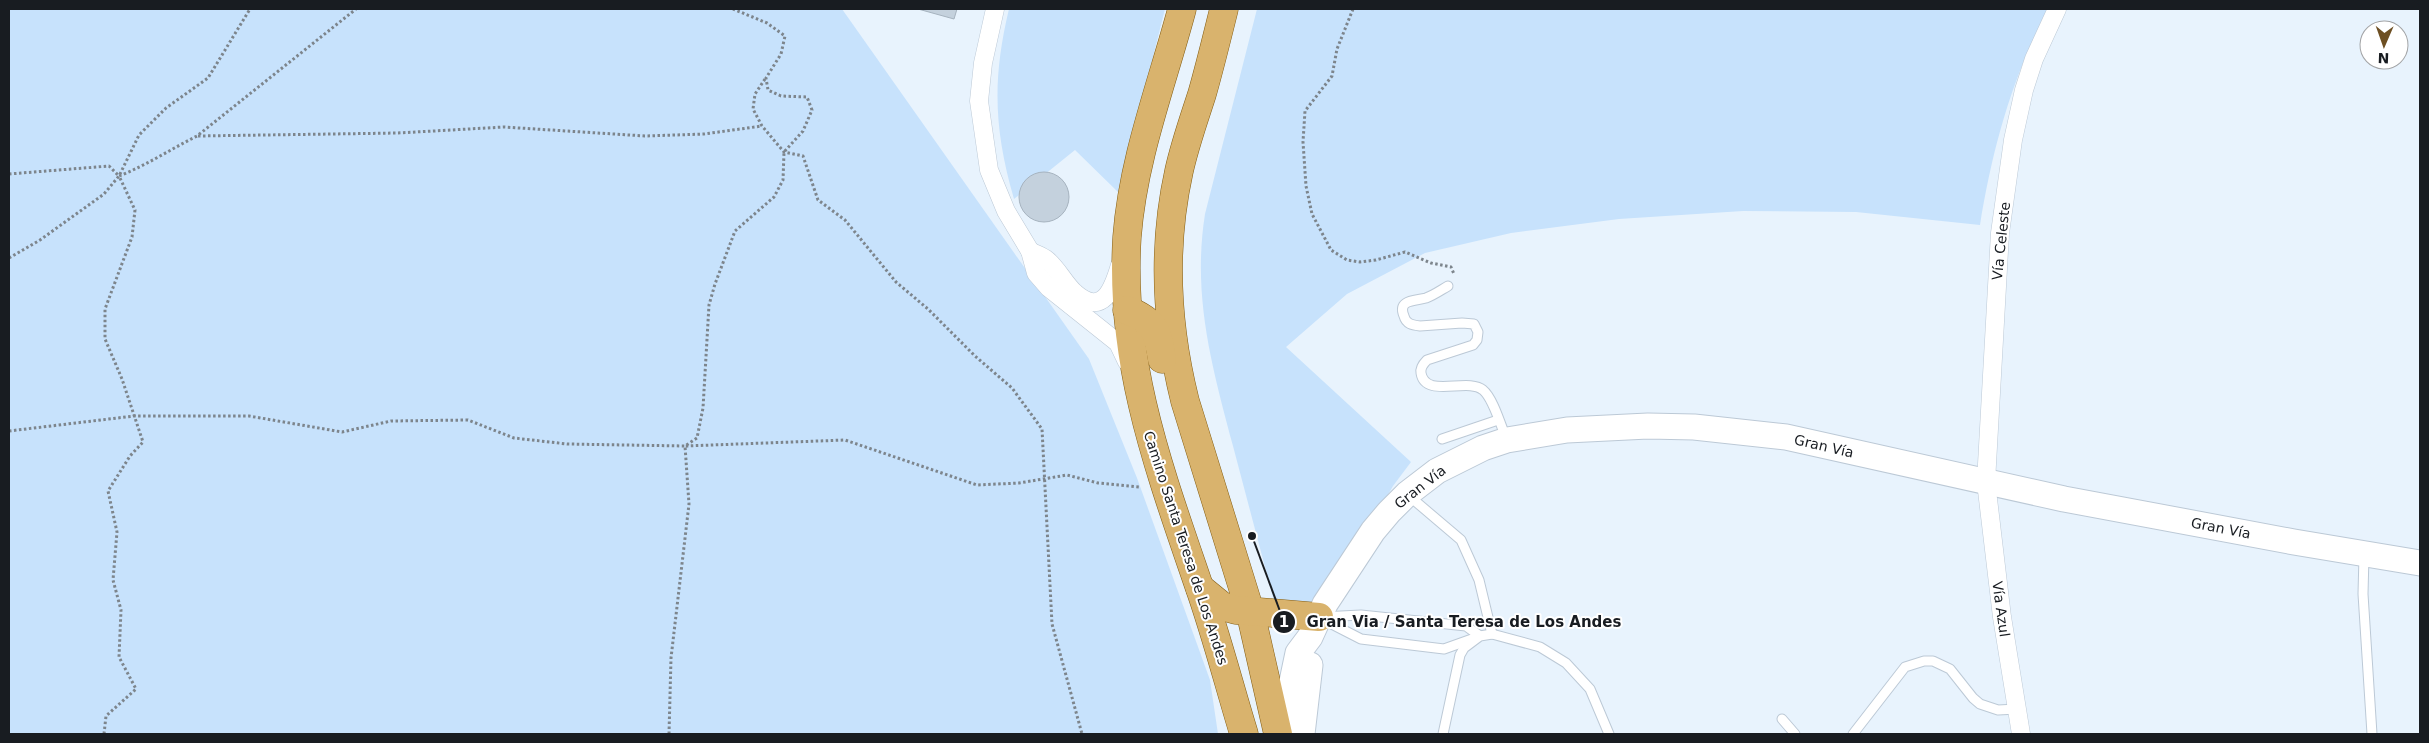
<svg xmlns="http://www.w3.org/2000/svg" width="2429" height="743" font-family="'DejaVu Sans',sans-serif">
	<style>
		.green { fill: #c7e2fc }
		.building { fill: #c4d1dd; stroke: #a6b3bf }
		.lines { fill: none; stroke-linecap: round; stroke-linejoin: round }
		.service-casing { stroke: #bcc9d6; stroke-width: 11 }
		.minor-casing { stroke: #bcc9d6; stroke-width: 19 }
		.secondary-casing { stroke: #bcc9d6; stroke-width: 27 }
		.primary-casing { stroke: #855e13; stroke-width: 29 }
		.path { stroke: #7d858c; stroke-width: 3; stroke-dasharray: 2.5 2.5; stroke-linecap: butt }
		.service { stroke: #fff; stroke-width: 9 }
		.minor { stroke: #fff; stroke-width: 18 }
		.secondary { stroke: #fff; stroke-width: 25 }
		.primary { stroke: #d9b36d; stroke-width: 28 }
		.labels { text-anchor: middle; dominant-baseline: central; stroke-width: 4; stroke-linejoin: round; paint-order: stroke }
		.street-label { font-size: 14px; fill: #181c21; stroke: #fff }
		.leader { fill: none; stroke: #181c21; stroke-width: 2 }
		.callout-dot { fill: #181c21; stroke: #fff; stroke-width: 2 }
		.mark-label { font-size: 15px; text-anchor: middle; font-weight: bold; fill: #fff }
		.callout-label { font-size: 15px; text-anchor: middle; font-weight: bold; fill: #181c21; stroke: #fff; stroke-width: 4; stroke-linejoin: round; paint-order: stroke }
	</style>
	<rect width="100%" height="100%" fill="#e8f3fd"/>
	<!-- green -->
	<g class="green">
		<polygon points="9,9 842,9 1089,359 1137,478 1210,680 1218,734 9,734"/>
		<path d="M1009 9H1165L1119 193 1075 150 1014 199C994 129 992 80 1009 9Z"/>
		<path d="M1257 9H2048C2012 77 1992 150 1980 225L1856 212 1743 211 1619 219 1511 233 1425 253 1347 294 1286 347 1411 462 1393 486 1321 612 1275 605C1261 552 1247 499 1233 446 1212 367 1192 296 1205 214Z"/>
	</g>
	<!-- building -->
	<g class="building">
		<polygon points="918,9 957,9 954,19"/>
		<circle cx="1044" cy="197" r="25"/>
	</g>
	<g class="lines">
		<defs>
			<g id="service">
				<path d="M1448 286C1441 290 1434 295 1426 298 1416 301 1397 299 1404 316 1406 324 1412 325 1420 326L1462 323 1474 324 1478 332 1477 340 1473 345 1427 360C1423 364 1420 368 1421 373 1425 399 1468 377 1483 390 1493 398 1501 426 1506 438"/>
				<polyline points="1442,439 1498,420"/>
				<polyline points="1408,495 1461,540 1479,580 1492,634"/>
				<polyline points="2364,555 2363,594 2372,734"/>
				<polyline points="1321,617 1361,615 1466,626 1480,636"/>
				<polyline points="1320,618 1361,639 1444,649 1472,639"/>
				<polyline points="1782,719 1795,734"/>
				<polyline points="1443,734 1460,655 1464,648 1480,636 1492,634 1540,647 1566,663 1590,689 1609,734"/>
				<polyline points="1853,734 1905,667 1924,661 1933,661 1950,669 1973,698 1980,704 1998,710 2017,709"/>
			</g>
			<g id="minor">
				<polyline points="995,9 983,63 979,101 989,170 1006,211 1030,251 1036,273 1049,288 1118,343 1127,362"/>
				<path d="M1030 251C1035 254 1042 256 1047 260 1058 269 1064 283 1075 293 1103 317 1113 289 1120 265"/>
				<polyline points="2021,734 2002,617 1986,482 2000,233 2013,140 2024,90 2034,59 2057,9"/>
			</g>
			<g id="secondary">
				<polyline points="1281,734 1298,653 1310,637 1325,604 1373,531 1389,512 1407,494 1437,471 1483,448 1507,440 1567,430 1648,426 1694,427 1786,437 2064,499 2294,542 2420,563"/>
				<polyline points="1302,734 1310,665"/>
			</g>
			<g id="primary">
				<path d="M1182 9C1162 84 1133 158 1127 237 1119 363 1159 469 1199 586 1216 634 1229 685 1244 734"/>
				<path d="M1224 9C1217 37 1210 66 1202 94 1194 119 1185 144 1179 171 1162 248 1166 325 1185 401L1250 611 1278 734"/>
				<path d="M1127 310C1156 322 1157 330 1162 359"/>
				<polyline points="1200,588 1222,606 1236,610 1319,617"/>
			</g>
		</defs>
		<!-- service casing -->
		<use href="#service" class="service-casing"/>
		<!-- minor casing -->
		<use href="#minor" class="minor-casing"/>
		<!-- secondary casing -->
		<use href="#secondary" class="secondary-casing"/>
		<!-- primary casing -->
		<use href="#primary" class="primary-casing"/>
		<!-- path -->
		<g class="path">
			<polyline points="1353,9 1337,49 1332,76 1305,111 1303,142 1306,186 1312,214 1331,250 1347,260 1360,262 1376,260 1405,252 1431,263 1451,267 1454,274"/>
			<polyline points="765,79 755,94 753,109 762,126 784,152 803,156 818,200 845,220 896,282 928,309 975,356 1012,388 1042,429 1052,624 1082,734"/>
			<polyline points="198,136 398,133 504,127 645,136 704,134 762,126"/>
			<polyline points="9,174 109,166 119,176"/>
			<polyline points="9,258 40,240 104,194 119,176 139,135 166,108 208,78 250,9"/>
			<polyline points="9,431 134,416 249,416 342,432 391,421 468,420 514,438 567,444 685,446 697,438 703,408 709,305 715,284 735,231 774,197 783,180 784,152 803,131 812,110 807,97 781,96 768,90 766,78 781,54 785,36 767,23 733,9"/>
			<path d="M104 734 106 716 136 689 119 657 121 610 113 580 117 532 108 491 130 456 143 442 122 379 105 339V309L132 237 135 210 119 176C147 165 171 149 197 136L356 9"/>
			<polyline points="669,734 671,658 689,504 685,446 845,440 977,485 1019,483 1067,475 1098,483 1140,487"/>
		</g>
		<!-- service -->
		<use href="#service" class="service"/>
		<!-- minor -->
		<use href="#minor" class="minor"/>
		<!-- secondary -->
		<use href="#secondary" class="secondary"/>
		<!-- primary -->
		<use href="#primary" class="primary"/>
	</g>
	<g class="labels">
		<!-- street labels -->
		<g class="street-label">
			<text transform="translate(2001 241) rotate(-84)">Vía Celeste</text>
			<text transform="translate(1824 446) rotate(13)">Gran Vía</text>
			<text transform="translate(1420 487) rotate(-38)">Gran Vía</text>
			<text transform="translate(2221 528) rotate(11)">Gran Vía</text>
			<text transform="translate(1186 548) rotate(72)">Camino Santa Teresa de Los Andes</text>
			<text transform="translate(2001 609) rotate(82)">Vía Azul</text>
		</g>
	</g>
	<!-- callouts -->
	<path class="leader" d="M1252 536L1284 622"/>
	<g class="callout-dot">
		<circle cx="1252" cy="536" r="5"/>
		<circle cx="1284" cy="622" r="12"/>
	</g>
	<g class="mark-label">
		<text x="1284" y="627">1</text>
	</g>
	<g class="callout-label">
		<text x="1464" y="627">Gran Via / Santa Teresa de Los Andes</text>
	</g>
	<!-- border -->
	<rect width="2429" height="743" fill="none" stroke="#181c21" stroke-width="20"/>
	<!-- north arrow -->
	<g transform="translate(2384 45) rotate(182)"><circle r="24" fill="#ffffff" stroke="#a3a4a6"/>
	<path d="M0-4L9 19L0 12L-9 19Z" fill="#6d4f23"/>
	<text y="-8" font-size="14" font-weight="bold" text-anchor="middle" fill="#181c21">N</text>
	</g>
</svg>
